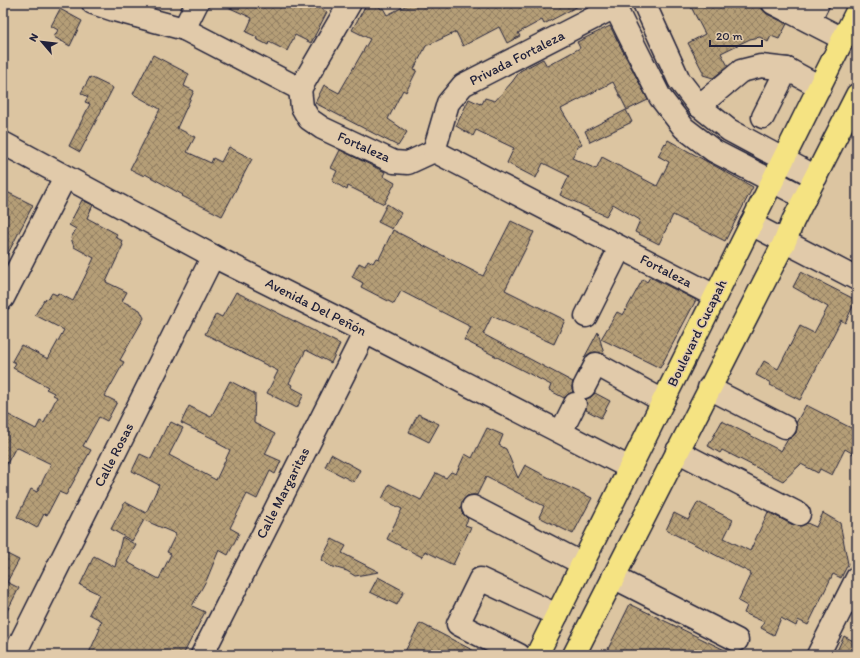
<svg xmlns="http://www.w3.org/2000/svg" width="860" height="658" font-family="Itim,sans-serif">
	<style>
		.building { fill: url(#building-cross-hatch); stroke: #22223b }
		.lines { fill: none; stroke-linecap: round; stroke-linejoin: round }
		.minor-casing { stroke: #22223b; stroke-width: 25 }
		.major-casing { stroke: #22223b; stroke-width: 25 }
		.minor { stroke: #e1caaa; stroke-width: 22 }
		.major { stroke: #f5e382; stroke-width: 22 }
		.labels { text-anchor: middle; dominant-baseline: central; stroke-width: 3; stroke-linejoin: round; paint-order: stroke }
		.street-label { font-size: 14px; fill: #22223b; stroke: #e1caaa }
	</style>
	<defs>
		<pattern id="building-cross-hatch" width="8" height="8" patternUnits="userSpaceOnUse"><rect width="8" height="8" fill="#b59e77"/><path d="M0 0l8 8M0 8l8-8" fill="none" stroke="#938063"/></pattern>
	</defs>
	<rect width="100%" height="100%" fill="#dcc5a1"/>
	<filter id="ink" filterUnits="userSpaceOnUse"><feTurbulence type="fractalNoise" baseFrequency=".025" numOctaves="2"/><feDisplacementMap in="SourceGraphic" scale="8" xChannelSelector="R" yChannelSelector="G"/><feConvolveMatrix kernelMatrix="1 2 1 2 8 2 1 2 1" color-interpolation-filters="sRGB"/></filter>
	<g filter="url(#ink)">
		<!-- building -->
		<g class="building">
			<polygon points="219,3 311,3 327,12 311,43 295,35 287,51 269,42 268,45 256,39 257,37 246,32 252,18"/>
			<polygon points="367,3 377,3 381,9 383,8 387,15 411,3 584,3 544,24 542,20 518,33 520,36 507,43 499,27 463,46 456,32 426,46 414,69 417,70 406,92 403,90 388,119 407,132 398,146 315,103 324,85 339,93 370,39 352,30"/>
			<polygon points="689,3 761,3 762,9 767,14 787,24 779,39 771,36 768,42 760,37 750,39 721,53 728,66 713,78 703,75 703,72 688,43 705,34"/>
			<polygon points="60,9 82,21 70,46 54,37 58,30 51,26"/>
			<polygon points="610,26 648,100 627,110 613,82 561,109 582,144 578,146 572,158 596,169 602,157 657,186 669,162 658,156 665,143 666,144 668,140 753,187 725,241 673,215 659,244 635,232 640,220 613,204 606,216 560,195 569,176 543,163 536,178 507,163 514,148 476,130 473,136 456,126 469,99 480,104 480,103 482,104 485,98 495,101 512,82 520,71 543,59 547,66 580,48 577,42"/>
			<polygon points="153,55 189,74 184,86 194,91 177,128 195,137 187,152 211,163 213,158 221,162 229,147 252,159 222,216 182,196 183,195 145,174 144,176 130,169 160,109 133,94"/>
			<polygon points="90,77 113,88 80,152 69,146 90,104 85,102 88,97 81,93"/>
			<polygon points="626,110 632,122 590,142 585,131"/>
			<polygon points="340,150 385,172 383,176 395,183 384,204 348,186 347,190 332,181 337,171 331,168"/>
			<polygon points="3,190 33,205 3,263"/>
			<polygon points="82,200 93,205 87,218 117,234 115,237 123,241 122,244 123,245 106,282 127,292 122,301 140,310 144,318 120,360 124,362 105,396 117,402 107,421 99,417 83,446 91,450 66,495 59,492 47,515 44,514 37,528 17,517 31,489 37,492 51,464 16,447 3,471 3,412 36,429 40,421 44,423 57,397 53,395 54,393 46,389 48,387 13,368 16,363 12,361 21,345 48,359 64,330 35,315 44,300 49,298 52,293 57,295 58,293 73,301 94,258 74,247 71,238 76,229 69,225"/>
			<polygon points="387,204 401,213 392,229 378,222"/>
			<polygon points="511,221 534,232 505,290 565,320 554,344 492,316 483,334 573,382 572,387 573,392 568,394 564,398 549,390 551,385 464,340 471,327 401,291 394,304 361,287 363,283 352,277 359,263 365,266 368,260 373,263 376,258 379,259 393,230 483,276"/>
			<polygon points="801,272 856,300 845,323 841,320 800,400 770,385 771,383 756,375 764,361 778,369 800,326 814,333 828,307 793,287"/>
			<polygon points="650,277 696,300 660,368 601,339 617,312 623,315 643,279 647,282"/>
			<polygon points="236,292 340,344 331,363 306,350 289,383 292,385 291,387 304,394 297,408 267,393 278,371 205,334 216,314 222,317"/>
			<polygon points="598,332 604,354 595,352 590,353 584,358"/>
			<polygon points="230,381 255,394 254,423 275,434 265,454 281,461 275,474 270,471 257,499 247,494 230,528 239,533 228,555 219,550 207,579 192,606 205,612 183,655 88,655 100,629 98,628 102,621 89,614 99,594 80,585 94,556 115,567 122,537 136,545 127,562 159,579 171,554 167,552 176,534 144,520 132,541 111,529 125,502 146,513 159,485 132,471 140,454 151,459 167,426 168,427 171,422 183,428 169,455 216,480 230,450 217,443 218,441 181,423 189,406 211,417"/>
			<polygon points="595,393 610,401 601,418 586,410 587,404 586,399 591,397"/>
			<polygon points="806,405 857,431 857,456 845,449 832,475 820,469 818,473 801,464 783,481 722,450 720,453 708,446 722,421 781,451 788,439 792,437 796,433 797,427 796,423"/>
			<polygon points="418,414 439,424 429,442 409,432"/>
			<polygon points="487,428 503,435 499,445 506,449 518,478 525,465 557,482 592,498 573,534 539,517 544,506 486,477 477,495 472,495 467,496 462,502 461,508 462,513 468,519 465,525 471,527 453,565 425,551 422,557 387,539 402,509 382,499 389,484 421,500 436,473 446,478 451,472 456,474 465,454 472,458"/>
			<polygon points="331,454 360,470 354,482 325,467"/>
			<polygon points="698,502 733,520 724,538 750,551 768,512 793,525 799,526 807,523 816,527 823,513 840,523 848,564 841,578 833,574 808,625 798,620 796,626 781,618 774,635 761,628 764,622 744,613 747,606 738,601 751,573 666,530 674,513 688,520"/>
			<polygon points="332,539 346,546 342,553 379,572 355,576 347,571 330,566 321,560"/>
			<polygon points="3,552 19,560 7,582 19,588 3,619"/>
			<polygon points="378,577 404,591 397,605 370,592"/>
			<polygon points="630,604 735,655 615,655 607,651"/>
			<polygon points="420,623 482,655 403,655"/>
			<polygon points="844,636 857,643 857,655 835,655"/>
		</g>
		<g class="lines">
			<defs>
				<g id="minor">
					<polyline points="93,3 114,10 184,29 300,89"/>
					<polyline points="613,3 660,97 684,128 714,151 805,198"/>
					<polyline points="644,3 679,80 699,106 729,130 816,177"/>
					<polyline points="773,3 843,39"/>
					<polyline points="809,21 818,3"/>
					<polyline points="184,29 197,3"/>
					<polyline points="300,89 302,107 309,119 322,128 394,162 408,163 434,151"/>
					<polyline points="300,89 350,3"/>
					<polyline points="699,106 741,71 761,66 787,69 820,87"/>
					<polyline points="763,117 787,69"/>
					<polyline points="3,143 213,256 365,332 630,468"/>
					<polyline points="434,151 715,296"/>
					<polyline points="434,151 448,103 463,85 615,7"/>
					<polyline points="751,224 857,279"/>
					<polyline points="3,298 65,177"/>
					<polyline points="586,316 620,248"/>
					<polyline points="584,387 596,364 663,401"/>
					<polyline points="709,388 785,427"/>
					<polyline points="561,432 575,404"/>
					<polyline points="677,451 799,514"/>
					<polyline points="473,507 583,564"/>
					<polyline points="613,577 737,640"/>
					<polyline points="14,655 213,256"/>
					<polyline points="202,655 365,332"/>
					<polyline points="519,655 458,624 480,579 557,615"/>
					<polyline points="818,655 857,578"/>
				</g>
				<g id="major">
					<polyline points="537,655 857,11"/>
					<polyline points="574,655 785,241 793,221 857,95"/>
				</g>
			</defs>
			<!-- minor casing -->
			<use href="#minor" class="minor-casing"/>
			<!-- major casing -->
			<use href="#major" class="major-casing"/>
			<!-- minor -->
			<use href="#minor" class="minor"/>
			<!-- major -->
			<use href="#major" class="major"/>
		</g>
	</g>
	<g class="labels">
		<!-- street labels -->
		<g class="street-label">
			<text transform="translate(517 58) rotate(-27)">Privada Fortaleza</text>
			<text transform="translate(364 147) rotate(24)">Fortaleza</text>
			<text transform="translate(666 271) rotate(27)">Fortaleza</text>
			<text transform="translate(316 307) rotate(27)">Avenida Del Peñón</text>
			<text transform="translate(697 333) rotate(-64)">Boulevard Cucapah</text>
			<text transform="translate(114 455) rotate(-63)">Calle Rosas</text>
			<text transform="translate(283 493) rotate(-63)">Calle Margaritas</text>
		</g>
	</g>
	<!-- margin -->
	<rect width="860" height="658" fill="none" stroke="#e1caaa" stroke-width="16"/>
	<rect x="8" y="8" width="844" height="642" fill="none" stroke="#22223b" stroke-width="1.5" filter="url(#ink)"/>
	<!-- north arrow -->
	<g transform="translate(42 42) rotate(298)" stroke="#e1caaa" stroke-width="3" paint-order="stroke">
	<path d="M0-3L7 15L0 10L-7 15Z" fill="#22223b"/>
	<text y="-6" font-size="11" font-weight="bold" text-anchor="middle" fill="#22223b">N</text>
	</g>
	<!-- scale -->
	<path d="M710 40v6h52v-6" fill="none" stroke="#22223b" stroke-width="2"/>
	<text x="716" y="40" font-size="12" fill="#22223b" stroke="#e1caaa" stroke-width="3" paint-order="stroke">20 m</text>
</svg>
